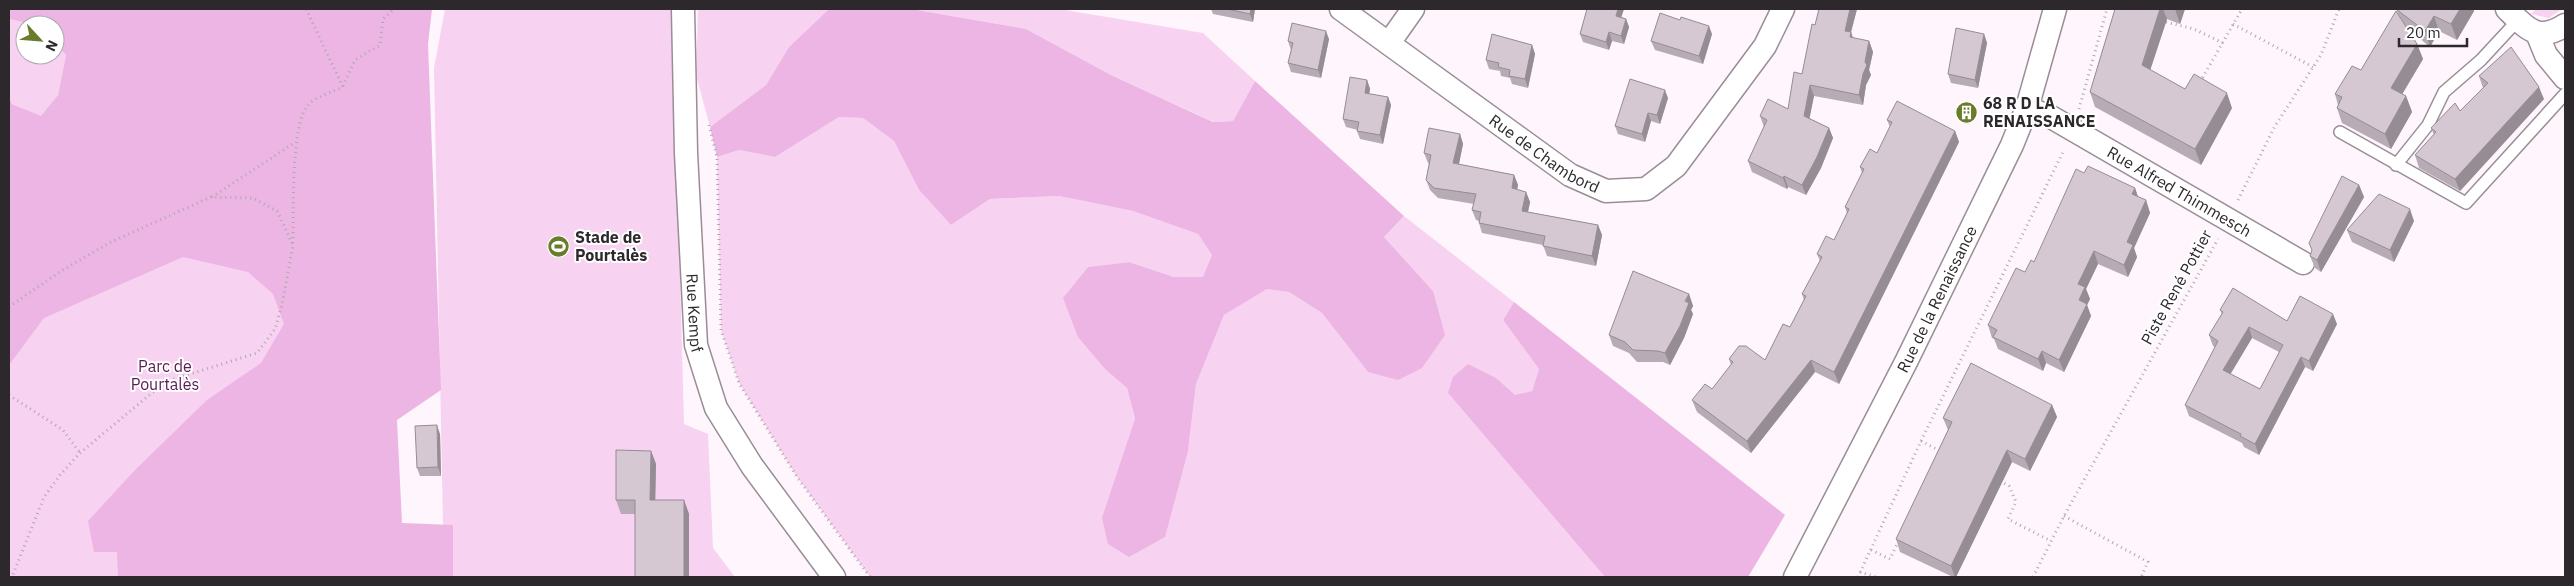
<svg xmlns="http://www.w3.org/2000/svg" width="2574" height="586" font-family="'IBM Plex Sans',sans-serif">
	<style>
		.green { fill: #f8d2f1 }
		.forest { fill: #ecb5e3 }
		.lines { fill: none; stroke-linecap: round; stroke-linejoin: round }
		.service-casing { stroke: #9a8d97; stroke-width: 14 }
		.minor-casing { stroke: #9a8d97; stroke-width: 25 }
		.path { stroke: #afa8ad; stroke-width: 3; stroke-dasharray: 1 4; stroke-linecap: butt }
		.service { stroke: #fff; stroke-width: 11 }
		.minor { stroke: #fff; stroke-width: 22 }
		.wall { fill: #b7acb5; fill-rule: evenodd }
		.shaded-wall { fill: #958c94 }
		.building { fill: #d5c8d3; stroke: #958c94; fill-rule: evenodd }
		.labels { text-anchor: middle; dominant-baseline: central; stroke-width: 4; stroke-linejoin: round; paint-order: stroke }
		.poi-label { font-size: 16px; font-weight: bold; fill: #2d282c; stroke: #fff; text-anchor: start }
		.street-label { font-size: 16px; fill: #2d282c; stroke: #fff }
		.park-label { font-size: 16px; fill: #5a1a54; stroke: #fff }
	</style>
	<rect width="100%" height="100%" fill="#fef6fc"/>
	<!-- green -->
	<g class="green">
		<polygon points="445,9 673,9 684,424 708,434 713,548 735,577 444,577 434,68"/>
		<polygon points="698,9 829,9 789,47 766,85 710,127 696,75"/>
		<polygon points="911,9 1059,9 1203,33 1255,81 1233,121 1214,122 1111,75 1026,29"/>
		<polygon points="2536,9 2562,9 2549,18 2531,14"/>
		<polygon points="9,19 37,25 25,25 25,55 55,55 55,43 66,55 58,95 41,117 11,103 9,98"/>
		<polygon points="323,106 320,577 9,577 9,273"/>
		<polygon points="839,117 863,118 894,141 919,190 951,225 990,199 1059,196 1133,211 1198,234 1212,255 1204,277 1174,277 1129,262 1088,267 1064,298 1106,370 1127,388 1135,420 1122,460 1188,451 1196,384 1224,315 1267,289 1289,292 1322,313 1368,372 1433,291 1384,237 1404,216 1514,302 1503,320 1539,369 1532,391 1515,396 1496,378 1448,393 1605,577 870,577 797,477 739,383 721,330 717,157 739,150 775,157"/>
	</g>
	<!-- forest -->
	<g class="forest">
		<polygon points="9,9 432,9 428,44 441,390 397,420 402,523 453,525 453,577 118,577 117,552 94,552 88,521 135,470 207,400 261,363 284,324 273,294 248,272 183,257 44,318 9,365 9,98 12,104 41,116 58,95 66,55 55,43 55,25 37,25 9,19"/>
		<polygon points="829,9 911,9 1026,29 1111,75 1213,122 1233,121 1255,81 1404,216 1384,237 1433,291 1445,335 1422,368 1398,380 1368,372 1322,313 1289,292 1267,289 1224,315 1196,384 1188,451 1165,537 1129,557 1108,544 1102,518 1135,419 1127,388 1106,370 1078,337 1063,298 1088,267 1129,262 1174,277 1203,277 1212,255 1198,234 1133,211 1059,196 990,199 951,225 919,190 894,141 863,118 839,117 775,157 739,150 717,157 710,127 766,85 789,47"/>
		<polygon points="1514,302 1785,515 1748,577 1605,577 1448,393 1453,377 1468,364 1496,378 1515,395 1532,391 1539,369 1503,320"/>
	</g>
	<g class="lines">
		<defs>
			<g id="service">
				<polyline points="2340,132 2466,203 2565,94"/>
				<polyline points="2396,165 2428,125 2444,92 2481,60 2518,20"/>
			</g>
			<g id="minor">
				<path id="s1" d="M683 9 686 153 696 345 716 408 752 466 834 577"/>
				<path id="s2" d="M1341 9 1570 175 1606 191 1646 189 1676 166 1765 46 1783 9"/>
				<path d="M2507 9C2526 28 2538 43 2565 25"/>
				<polyline points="2537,33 2546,55 2565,78"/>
				<polyline points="1389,43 1413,9"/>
				<path id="s3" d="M2027 108 2051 117 2303 263"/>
				<path id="s4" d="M1795 577 1906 362 2012 145 2027 108 2055 9"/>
			</g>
		</defs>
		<!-- service casing -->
		<use href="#service" class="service-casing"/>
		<!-- minor casing -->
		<use href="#minor" class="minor-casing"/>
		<!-- path -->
		<g class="path">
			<polyline points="2166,22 2194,29 2223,43"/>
			<polyline points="2233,24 2313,67"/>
			<polyline points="2200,82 2242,9"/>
			<polyline points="343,86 355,60 380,45 383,19 394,9"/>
			<polyline points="2079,109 2107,9"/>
			<polyline points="709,125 717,157 721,330 739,383 797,477 870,577"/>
			<polyline points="212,197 294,143"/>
			<polyline points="2238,200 2275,126 2321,55 2339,9"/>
			<path d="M293 243C294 214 290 122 309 104 317 96 333 92 343 87L306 9"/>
			<polyline points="9,307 61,271 111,242 211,197 253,198 277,211 293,245 282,305 275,329 257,353 165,382 80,453 60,475 44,497 12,577"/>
			<polyline points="9,395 63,430 80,453"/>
			<polyline points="1921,441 1940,451"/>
			<polyline points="2000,481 2009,486 2016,502 2008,519 2051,541"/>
			<polyline points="2064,516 2148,562 2141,577"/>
			<polyline points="1871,550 1890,559 1899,540"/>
			<polyline points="1860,572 1876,577"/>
			<polyline points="1858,577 1921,441 2064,150"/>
			<polyline points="2033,577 2064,516 2218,239"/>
		</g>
		<!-- service -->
		<use href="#service" class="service"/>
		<!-- minor -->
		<use href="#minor" class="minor"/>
	</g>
	<!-- wall -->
	<g class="wall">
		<polygon points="1211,9 1255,9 1253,22 1213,14"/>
		<polygon points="1587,9 1624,9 1621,17 1626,19 1629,27 1624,44 1612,41 1609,50 1583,42 1580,34"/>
		<polygon points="1819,9 1857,9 1851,32 1853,38 1869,41 1873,52 1869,70 1871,75 1866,85 1863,105 1814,96 1809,118 1829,128 1833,138 1821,168 1806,195 1788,187 1787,189 1752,172 1748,161 1764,127 1760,116 1788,109 1802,74"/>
		<polygon points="2115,9 2185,9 2180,24 2167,19 2150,70 2185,89 2232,108 2201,165 2095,107 2090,92"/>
		<polygon points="2396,9 2473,9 2474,11 2457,40 2439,31 2430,47 2407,28 2417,44 2423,59 2402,94 2406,96 2412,112 2391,149 2342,123 2337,108 2338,105 2335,94 2361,70 2399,16"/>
		<polygon points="1712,34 1703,64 1655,50 1651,41"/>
		<polygon points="1984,34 1987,43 1978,88 1951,83 1948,74"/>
		<polygon points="1329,39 1321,78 1291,72 1288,63 1291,50 1288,41"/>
		<polygon points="1532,45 1535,54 1528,88 1512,84 1510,78 1501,76 1500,71 1489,69 1486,60"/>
		<polygon points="2479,76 2544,99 2460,191 2419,168 2415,155 2434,135 2431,128 2460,111 2483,88"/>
		<polygon points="1367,80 1370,89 1369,94 1388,97 1391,105 1383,144 1360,139 1357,131 1358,130 1346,127 1343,119"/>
		<polygon points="1668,98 1660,124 1651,121 1645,142 1618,134 1615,126"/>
		<polygon points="1887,120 1955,131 1959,142 1839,384 1815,372 1751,453 1697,412 1692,400 1712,389 1731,365 1729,359 1765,360 1790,327 1804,300 1802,294 1820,261 1817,254 1834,240 1847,213 1845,207 1862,173 1860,167 1877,153 1890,127"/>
		<polygon points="1460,134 1463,144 1459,164 1514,175 1518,185 1517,190 1526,192 1530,202 1528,212 1598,225 1602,235 1596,266 1547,256 1543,245 1482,233 1479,223 1479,221 1476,220 1472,210 1474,204 1438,198 1430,190 1426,180 1429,164 1428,163 1424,153"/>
		<polygon points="2084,173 2135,188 2138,197 2146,200 2150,213 2134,248 2137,257 2128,277 2098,264 2086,289 2090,299 2087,305 2091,316 2064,372 2046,363 2043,371 1998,349 1994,339 1992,338 1988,325 2025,272 2034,262"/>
		<polygon points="2359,185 2364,197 2321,272 2315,268 2310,256 2312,250"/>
		<polygon points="2414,221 2394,262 2352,242 2347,230"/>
		<polygon points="1689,294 1693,306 1691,310 1693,314 1684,338 1670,365 1663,362 1637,362 1629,353 1613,346 1609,335"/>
		<path d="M2220 310 2287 321 2337 324 2313 371 2305 367 2259 455 2244 447 2242 443 2189 416 2185 405 2215 347 2213 346 2209 335 2222 314ZM2252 338 2279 352 2260 389 2230 374Z"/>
		<polygon points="2052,405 2057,417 2030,471 2012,462 1956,577 1953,577 1900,552 1896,539 1948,430 1943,418"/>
		<polygon points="440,434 441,476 420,476 417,468"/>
		<polygon points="651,451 656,464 655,500 684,500 689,514 689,577 635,577 635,514 621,514 616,500"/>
	</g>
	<!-- shaded-wall -->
	<g class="shaded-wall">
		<polygon points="1251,9 1255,9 1253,22 1250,14"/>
		<polygon points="1618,9 1624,9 1619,24 1616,16"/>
		<polygon points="1850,9 1857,9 1851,32 1854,42 1845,31"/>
		<polygon points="2160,9 2163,9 2167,19 2147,80 2142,65"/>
		<polygon points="2175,9 2185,9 2180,24"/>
		<polygon points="2460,9 2473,9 2474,11 2457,40 2451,24"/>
		<polygon points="2434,16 2439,31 2430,47 2425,31"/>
		<polygon points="1626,19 1629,27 1624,44 1621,36"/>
		<polygon points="1709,26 1712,34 1703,64 1699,56"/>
		<polygon points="1326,31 1329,39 1321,78 1318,70"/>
		<polygon points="1609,32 1612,41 1609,50 1606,42"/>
		<polygon points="1984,34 1987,43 1978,88 1975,80"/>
		<polygon points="1869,41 1873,52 1869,70 1871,75 1866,85 1863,105 1859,95"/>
		<polygon points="2417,44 2423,59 2397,103 2391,88"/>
		<polygon points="1532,45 1535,54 1528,88 1525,79"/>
		<polygon points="1367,80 1370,89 1368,101 1365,93"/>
		<polygon points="1810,85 1814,96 1808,126 1804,116"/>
		<polygon points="2539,87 2544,99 2460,191 2455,179"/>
		<polygon points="1665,90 1668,98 1660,124 1657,115"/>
		<polygon points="2227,93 2232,108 2201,165 2195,149"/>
		<polygon points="2406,96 2412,112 2391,149 2385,134"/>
		<polygon points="1388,97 1391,105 1383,144 1380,135"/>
		<polygon points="1648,113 1651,121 1645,142 1642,134"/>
		<polygon points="1829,128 1833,138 1821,168 1806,195 1802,185"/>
		<polygon points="1955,131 1959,142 1839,384 1834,372"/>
		<polygon points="1460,134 1463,144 1457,173 1453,163"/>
		<polygon points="1514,175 1518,185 1515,199 1512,188"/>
		<polygon points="1784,176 1788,187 1787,189 1783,178"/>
		<polygon points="2359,185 2364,197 2321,272 2317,260"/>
		<polygon points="2135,188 2139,200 2132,194"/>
		<polygon points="1526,192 1530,202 1526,221 1522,211"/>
		<polygon points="2146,200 2150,213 2134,248 2137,257 2128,277 2124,265 2127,242"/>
		<polygon points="2410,209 2414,221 2394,262 2390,250"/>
		<polygon points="1598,225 1602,235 1596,266 1592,256"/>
		<polygon points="2094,251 2098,264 2086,289 2090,299 2087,305 2091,316 2064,372 2059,360 2079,300 2078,284"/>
		<polygon points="1689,294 1693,306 1691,310 1693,314 1684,338 1670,365 1665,353"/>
		<polygon points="2333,314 2337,324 2313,371 2309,361"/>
		<polygon points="2249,327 2252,338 2227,380 2223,370"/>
		<polygon points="2042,351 2046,363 2043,371 2038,359"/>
		<polygon points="2301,357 2305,367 2259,455 2255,444"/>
		<polygon points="1811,360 1815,372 1751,453 1747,441"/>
		<polygon points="2052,405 2057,417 2030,471 2025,459"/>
		<polygon points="437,425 440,434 441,476 438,467"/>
		<polygon points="2007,450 2012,462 1956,577 1955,577 1951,566"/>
		<polygon points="651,451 656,464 655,514 650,500"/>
		<polygon points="684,500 689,514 689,577 684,577"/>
	</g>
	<!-- building -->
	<g class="building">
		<polygon points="1227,9 1251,9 1250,14"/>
		<polygon points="1587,9 1618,9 1616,16 1626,19 1621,36 1609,32 1606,42 1580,34"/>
		<polygon points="1819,9 1850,9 1845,31 1851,32 1850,37 1869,41 1865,62 1867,65 1863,74 1859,95 1810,85 1804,116 1829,128 1817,157 1802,185 1784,176 1783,178 1748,161 1767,120 1760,116 1768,99 1788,109 1794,72 1802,74 1812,24 1815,25"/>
		<polygon points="2115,9 2160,9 2142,65 2185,89 2194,74 2227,93 2195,149 2090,92"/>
		<polygon points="2396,9 2460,9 2451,24 2434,16 2425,31"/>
		<polygon points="2396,11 2417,44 2391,88 2406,96 2385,134 2337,108 2342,97 2335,94 2352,66 2361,70"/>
		<polygon points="1660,13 1680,20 1681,17 1709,26 1699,56 1651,41"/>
		<polygon points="1292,23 1326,31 1318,70 1288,63 1293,43 1288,41"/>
		<polygon points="1956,28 1984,34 1975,80 1948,74"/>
		<polygon points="1492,34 1532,45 1525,79 1509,76 1510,70 1498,67 1499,63 1486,60"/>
		<polygon points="2511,47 2539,87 2455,179 2415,155 2436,132 2431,128 2455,103 2460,111 2488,83 2479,76"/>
		<polygon points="1350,77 1367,80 1365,93 1388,97 1380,135 1357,131 1359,122 1343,119"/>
		<polygon points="1630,79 1665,90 1657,115 1648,113 1642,134 1615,126"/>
		<polygon points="1897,101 1955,131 1834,372 1811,360 1747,441 1692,400 1705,384 1712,389 1733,362 1729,359 1739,346 1746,346 1765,360 1783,324 1790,327 1806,296 1802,294 1822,257 1817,254 1826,236 1834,240 1849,209 1845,207 1864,169 1860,167 1870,149 1877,153 1892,122 1887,120"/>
		<polygon points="1429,128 1460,134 1453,163 1514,175 1512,188 1526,192 1522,211 1598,225 1592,256 1543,246 1545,236 1479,223 1481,212 1472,210 1476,194 1434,188 1426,180 1431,155 1424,153"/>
		<polygon points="2088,166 2135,188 2132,194 2146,200 2127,242 2133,245 2124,265 2094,251 2078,284 2085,287 2079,300 2087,304 2059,360 2042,351 2038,359 1993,337 1997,330 1988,325 2016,268 2025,272 2031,260 2034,262 2076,169 2084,173"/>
		<polygon points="2342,176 2359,185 2317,260 2310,256 2312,250 2309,243"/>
		<polygon points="2379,194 2410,209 2390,250 2347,230"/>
		<polygon points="1633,271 1689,294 1685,301 1689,303 1680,326 1665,353 1658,351 1633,350 1625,342 1609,335"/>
		<path d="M2233 288 2287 321 2300 296 2333 314 2309 361 2301 357 2255 444 2240 436 2241 434 2185 405 2218 341 2209 335 2223 312 2220 310ZM2249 327 2283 345 2260 389 2223 370Z"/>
		<polygon points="1971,363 2052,405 2025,459 2007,450 1951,566 1896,539 1952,422 1943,418"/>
		<polygon points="437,425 438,467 417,468 415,426"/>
		<polygon points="616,450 651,451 650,500 684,500 684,577 635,577 635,500 616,500"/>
	</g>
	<!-- icons -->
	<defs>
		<symbol id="building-disc" viewBox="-11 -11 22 22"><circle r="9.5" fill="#687c2c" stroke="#fff"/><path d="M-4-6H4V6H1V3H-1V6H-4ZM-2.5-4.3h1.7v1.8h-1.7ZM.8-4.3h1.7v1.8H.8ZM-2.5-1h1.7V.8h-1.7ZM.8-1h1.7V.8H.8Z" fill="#fff"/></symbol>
		<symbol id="stadium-disc" viewBox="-11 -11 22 22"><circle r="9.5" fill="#687c2c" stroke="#fff"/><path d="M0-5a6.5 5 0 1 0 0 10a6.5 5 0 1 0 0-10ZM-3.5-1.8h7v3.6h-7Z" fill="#fff"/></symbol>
	</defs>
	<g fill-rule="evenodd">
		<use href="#building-disc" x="1954" y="100" width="25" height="25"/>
		<use href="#stadium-disc" x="546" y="234" width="25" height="25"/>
	</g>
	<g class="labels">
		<!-- poi labels -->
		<g class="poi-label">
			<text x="1983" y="103">68 R D LA<tspan x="1983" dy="18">RENAISSANCE</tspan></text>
			<text x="575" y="237">Stade de<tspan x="575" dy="18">Pourtalès</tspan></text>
		</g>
		<!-- street labels -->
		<g class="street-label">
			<text stroke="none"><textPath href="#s2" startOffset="250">Rue de Chambord</textPath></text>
			<text stroke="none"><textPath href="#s3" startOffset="174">Rue Alfred Thimmesch</textPath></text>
			<text transform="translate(2176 287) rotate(-61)">Piste René Pottier</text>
			<text stroke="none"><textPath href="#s4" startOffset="312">Rue de la Renaissance</textPath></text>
			<text stroke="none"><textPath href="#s1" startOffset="304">Rue Kempf</textPath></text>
		</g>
		<!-- park labels -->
		<g class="park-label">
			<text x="165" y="366">Parc de<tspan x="165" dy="18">Pourtalès</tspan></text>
		</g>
	</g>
	<!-- border -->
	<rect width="2574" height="586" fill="none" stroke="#2d282c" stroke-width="20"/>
	<!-- north arrow -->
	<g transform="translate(40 40) rotate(116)"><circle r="24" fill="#ffffff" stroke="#aba9ab"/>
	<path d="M0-4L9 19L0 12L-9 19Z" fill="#687c2c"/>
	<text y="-8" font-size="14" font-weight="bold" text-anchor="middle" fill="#2d282c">N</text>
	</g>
	<!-- scale -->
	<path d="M2399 38v8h68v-8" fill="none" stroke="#2d282c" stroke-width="2.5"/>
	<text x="2406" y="38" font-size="15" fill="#2d282c" stroke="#ffffff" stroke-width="4" paint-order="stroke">20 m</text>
</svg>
